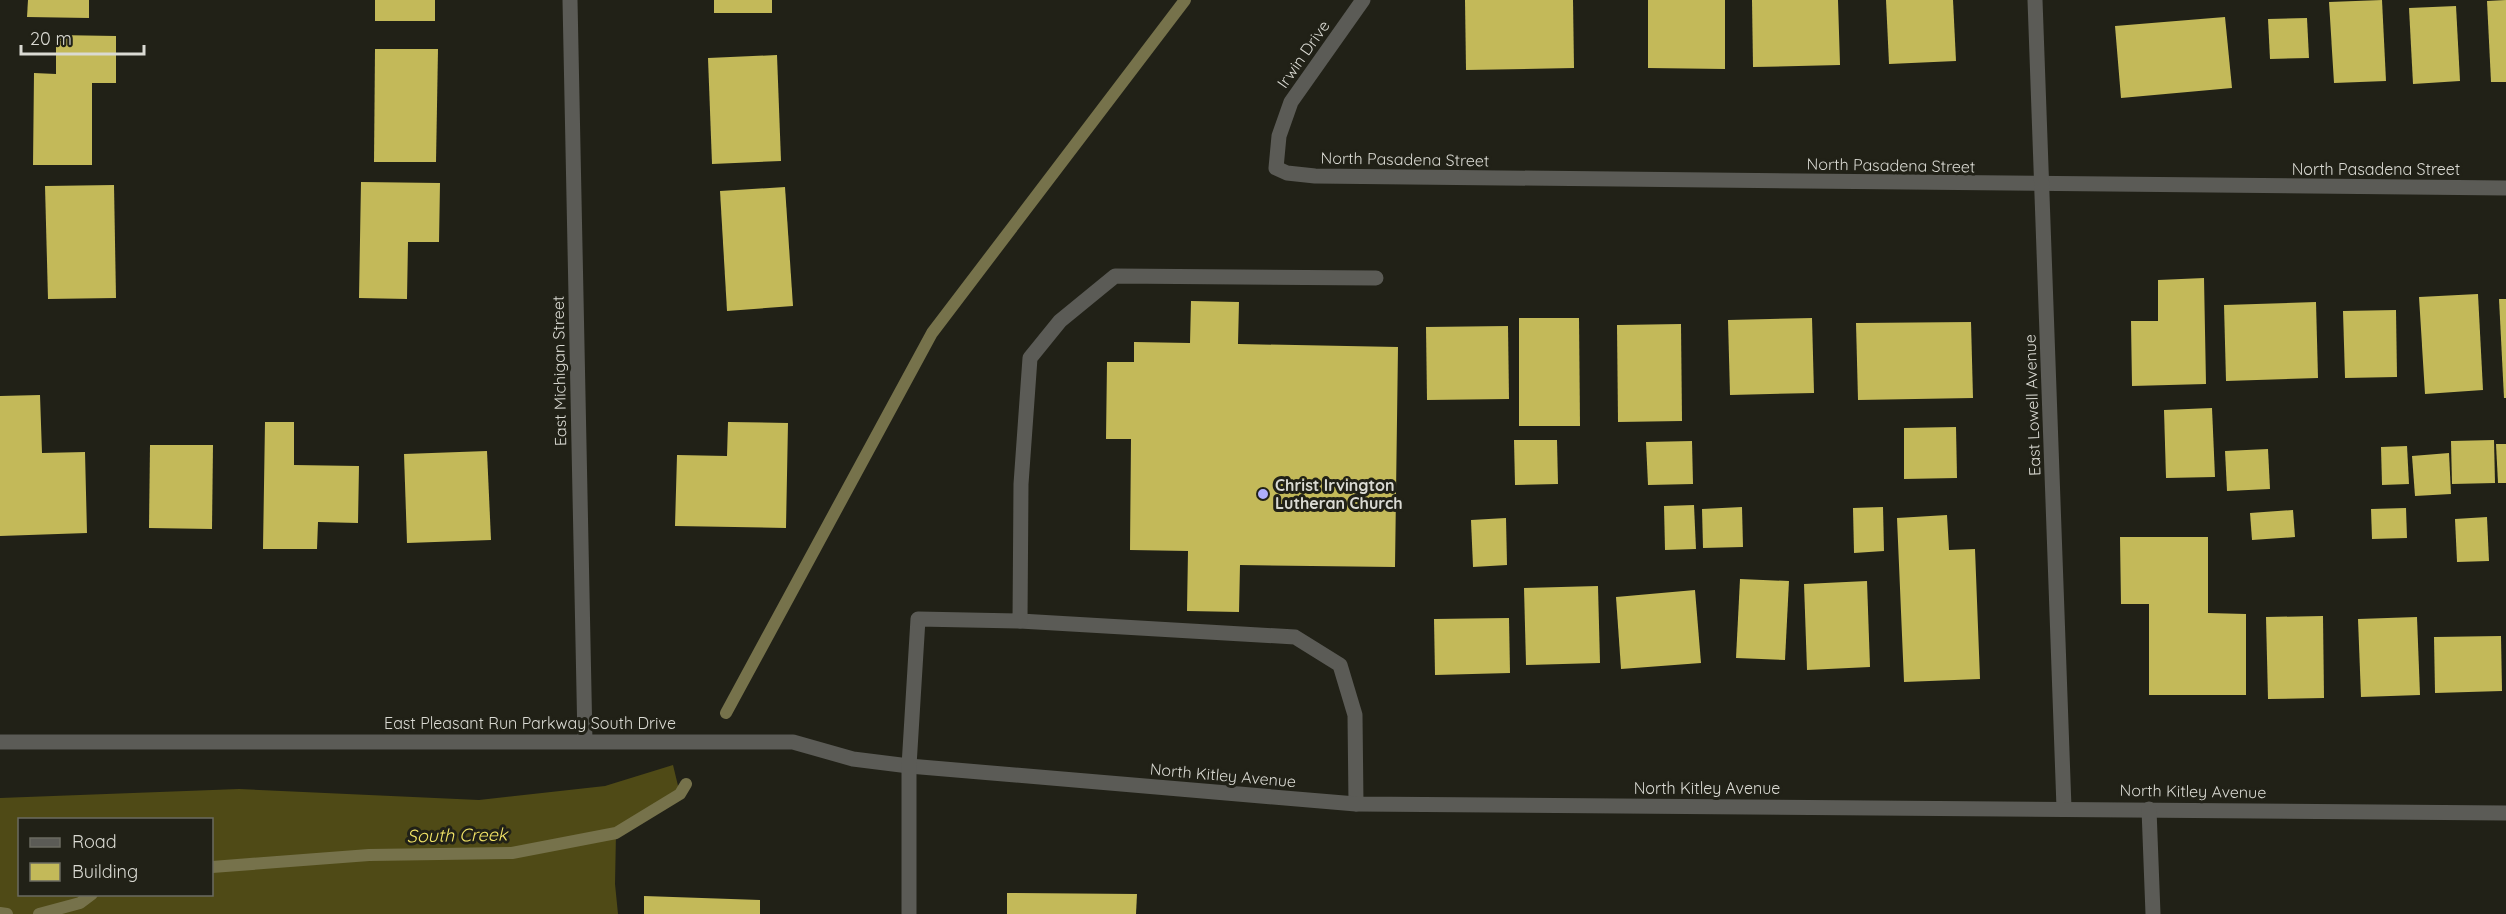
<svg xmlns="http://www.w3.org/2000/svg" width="2506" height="914" font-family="Quicksand,sans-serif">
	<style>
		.forest { fill: #4f4a16; fill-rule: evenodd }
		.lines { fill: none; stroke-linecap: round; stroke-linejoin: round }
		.stream { stroke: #76724b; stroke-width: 12 }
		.building { fill: #c3b959 }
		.minor { stroke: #5b5b56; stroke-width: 15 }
		.poi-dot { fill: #aeaefb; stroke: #212117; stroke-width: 2 }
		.labels { text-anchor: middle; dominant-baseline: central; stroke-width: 6; stroke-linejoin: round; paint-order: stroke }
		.street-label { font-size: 16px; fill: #dadad3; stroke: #212117 }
		.poi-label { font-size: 16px; font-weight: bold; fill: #dadad3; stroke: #212117; text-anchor: start }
		.water-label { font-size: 18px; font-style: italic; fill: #f4e667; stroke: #212117 }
	</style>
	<rect width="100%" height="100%" fill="#212117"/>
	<!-- forest -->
	<path class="forest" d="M673 765 680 794 616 833 615 884 618 914H0V798L239 789 479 800 605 786ZM20 820H212V894H20Z"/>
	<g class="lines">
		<!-- stream -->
		<g class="stream">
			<polyline points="726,713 932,333 1185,0"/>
			<polyline points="212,867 369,855 512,853 616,833 680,794 686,784"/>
			<polyline points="0,913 7,914"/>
			<polyline points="39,914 80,903 92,894"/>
		</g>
	</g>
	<!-- building -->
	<g class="building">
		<polygon points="28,0 89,0 89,18 27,17"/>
		<rect x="375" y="0" width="60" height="21"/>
		<rect x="714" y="0" width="58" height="13"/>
		<polygon points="1465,0 1573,0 1574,68 1466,70"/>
		<polygon points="1648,0 1725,0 1725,69 1648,68"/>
		<polygon points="1752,0 1838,0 1840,65 1753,67"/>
		<polygon points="1886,0 1953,0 1956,61 1889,64"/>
		<polygon points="2382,0 2386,81 2334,83 2329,2"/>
		<polygon points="2506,0 2506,82 2491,82 2487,1"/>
		<polygon points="2456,6 2460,81 2413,84 2409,8"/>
		<polygon points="2225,17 2232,88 2121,98 2115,26"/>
		<polygon points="2307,18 2309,58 2270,59 2268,19"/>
		<polygon points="56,35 116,36 116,83 92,83 92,165 33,165 34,73 56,74"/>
		<polygon points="375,49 438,49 436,162 374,162"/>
		<polygon points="777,55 781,161 712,164 708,58"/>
		<polygon points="361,182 440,183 439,242 408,242 407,299 359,298"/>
		<polygon points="114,185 116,298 48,299 45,186"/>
		<polygon points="785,187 793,306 727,311 720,191"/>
		<polygon points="2204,278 2206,384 2132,386 2131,321 2158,321 2158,280"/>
		<polygon points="2478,294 2483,390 2425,394 2419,297"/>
		<polygon points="2499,299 2506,299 2506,398 2504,398"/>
		<polygon points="1191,301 1239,302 1238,344 1398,347 1395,567 1240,565 1239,612 1187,611 1188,551 1130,550 1131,439 1106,439 1107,362 1134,362 1134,342 1190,343"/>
		<polygon points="2316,302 2318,378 2226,381 2224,305"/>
		<polygon points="2396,310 2397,377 2345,378 2343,311"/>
		<polygon points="1519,318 1579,318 1580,426 1519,426"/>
		<polygon points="1812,318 1814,393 1730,395 1728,320"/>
		<polygon points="1971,322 1973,398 1858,400 1856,323"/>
		<polygon points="1681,324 1682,421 1618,422 1617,325"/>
		<polygon points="1508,326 1509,399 1427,400 1426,327"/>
		<polygon points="40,395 42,453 85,452 87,533 0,536 0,396"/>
		<polygon points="2212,408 2215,477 2166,478 2164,410"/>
		<polygon points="265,422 294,422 294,465 359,466 358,523 318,522 317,549 263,549"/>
		<polygon points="728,422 788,423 786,528 675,526 677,455 727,456"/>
		<polygon points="1956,427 1957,478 1904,479 1904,428"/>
		<polygon points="1514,440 1557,440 1558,484 1515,485"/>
		<polygon points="2494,440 2495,483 2452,484 2451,441"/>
		<polygon points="1692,441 1693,484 1648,485 1646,442"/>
		<polygon points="2496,444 2506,444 2506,483 2498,483"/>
		<polygon points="150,445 213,445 212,529 149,528"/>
		<polygon points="2407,446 2409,484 2382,485 2381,447"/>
		<polygon points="2268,449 2270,489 2227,491 2225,451"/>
		<polygon points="487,451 491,540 407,543 404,454"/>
		<polygon points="2449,453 2451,494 2415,496 2412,456"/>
		<polygon points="1694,505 1696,549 1665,550 1664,506"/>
		<polygon points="1742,507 1743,547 1703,548 1702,509"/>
		<polygon points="1883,507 1884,551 1854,553 1853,508"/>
		<polygon points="2406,508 2407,538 2372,539 2371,509"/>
		<polygon points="2293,510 2295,537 2252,540 2250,513"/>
		<polygon points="1947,515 1949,550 1975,549 1980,679 1904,682 1897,518"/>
		<polygon points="2487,517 2489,561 2457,562 2455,519"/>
		<polygon points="1506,518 1507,565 1473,567 1471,520"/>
		<polygon points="2120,537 2208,537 2208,613 2246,614 2246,695 2149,695 2149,604 2121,604"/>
		<polygon points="1740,579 1789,581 1785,660 1736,658"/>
		<polygon points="1867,581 1870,667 1807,670 1804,584"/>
		<polygon points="1598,586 1600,663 1526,665 1524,588"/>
		<polygon points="1695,590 1701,663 1621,669 1616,597"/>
		<polygon points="2323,616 2324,698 2268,699 2266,617"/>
		<polygon points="2417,617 2420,695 2361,697 2358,619"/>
		<polygon points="1509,618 1510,673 1435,675 1434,619"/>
		<polygon points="2501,636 2502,691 2435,693 2434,637"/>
		<polygon points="1007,893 1137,894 1136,914 1007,914"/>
		<polygon points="644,896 760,900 760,914 644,914"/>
	</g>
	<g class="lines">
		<!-- minor -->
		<g class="minor">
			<polyline points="570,0 585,741"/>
			<polyline points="1363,0 1291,102 1279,136 1276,168 1287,173 1315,176 2506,188"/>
			<polyline points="2035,0 2064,808"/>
			<polyline points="1020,621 1295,637 1340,665 1355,715 1356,804"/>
			<polyline points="0,742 793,742 853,759 909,766 1356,804 2506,813"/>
			<polyline points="2149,809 2153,914"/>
			<polyline points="909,914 909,766 918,619 1020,621 1021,484 1030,358 1060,321 1115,276 1376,278"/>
		</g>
	</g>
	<!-- markers -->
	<circle class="poi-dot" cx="1263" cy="494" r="6"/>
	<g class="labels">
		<!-- street labels -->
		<g class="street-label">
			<text transform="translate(1303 54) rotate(-55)">Irwin Drive</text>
			<text transform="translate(1405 159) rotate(1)">North Pasadena Street</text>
			<text transform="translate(1891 165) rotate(1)">North Pasadena Street</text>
			<text x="2376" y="169">North Pasadena Street</text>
			<text transform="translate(559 371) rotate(-91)">East Michigan Street</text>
			<text transform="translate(2032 405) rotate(-92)">East Lowell Avenue</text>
			<text x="530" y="723">East Pleasant Run Parkway South Drive</text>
			<text transform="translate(1223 775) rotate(5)">North Kitley Avenue</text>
			<text x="1707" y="788">North Kitley Avenue</text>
			<text transform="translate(2193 791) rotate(1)">North Kitley Avenue</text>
		</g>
		<!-- poi labels -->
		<g class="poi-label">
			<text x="1275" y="485">Christ Irvington<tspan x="1275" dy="18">Lutheran Church</tspan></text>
		</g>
		<!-- water labels -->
		<g class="water-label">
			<text transform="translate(457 835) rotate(-1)">South Creek</text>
		</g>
	</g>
	<!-- legend -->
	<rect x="18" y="818" width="195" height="78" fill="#212117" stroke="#6b6b62" stroke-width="1.5"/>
	<rect x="30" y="838" width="30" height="9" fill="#5b5b56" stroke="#6b6b62" stroke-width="1.5"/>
	<text x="72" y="848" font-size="18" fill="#dadad3">Road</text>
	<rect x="30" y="863" width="30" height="18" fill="#c3b959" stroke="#6b6b62" stroke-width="1.5"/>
	<text x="72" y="878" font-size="18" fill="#dadad3">Building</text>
	<!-- scale -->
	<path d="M21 45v9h123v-9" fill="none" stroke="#dadad3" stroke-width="3"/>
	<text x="30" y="45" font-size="18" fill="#dadad3" stroke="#212117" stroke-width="4.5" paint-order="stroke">20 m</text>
</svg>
